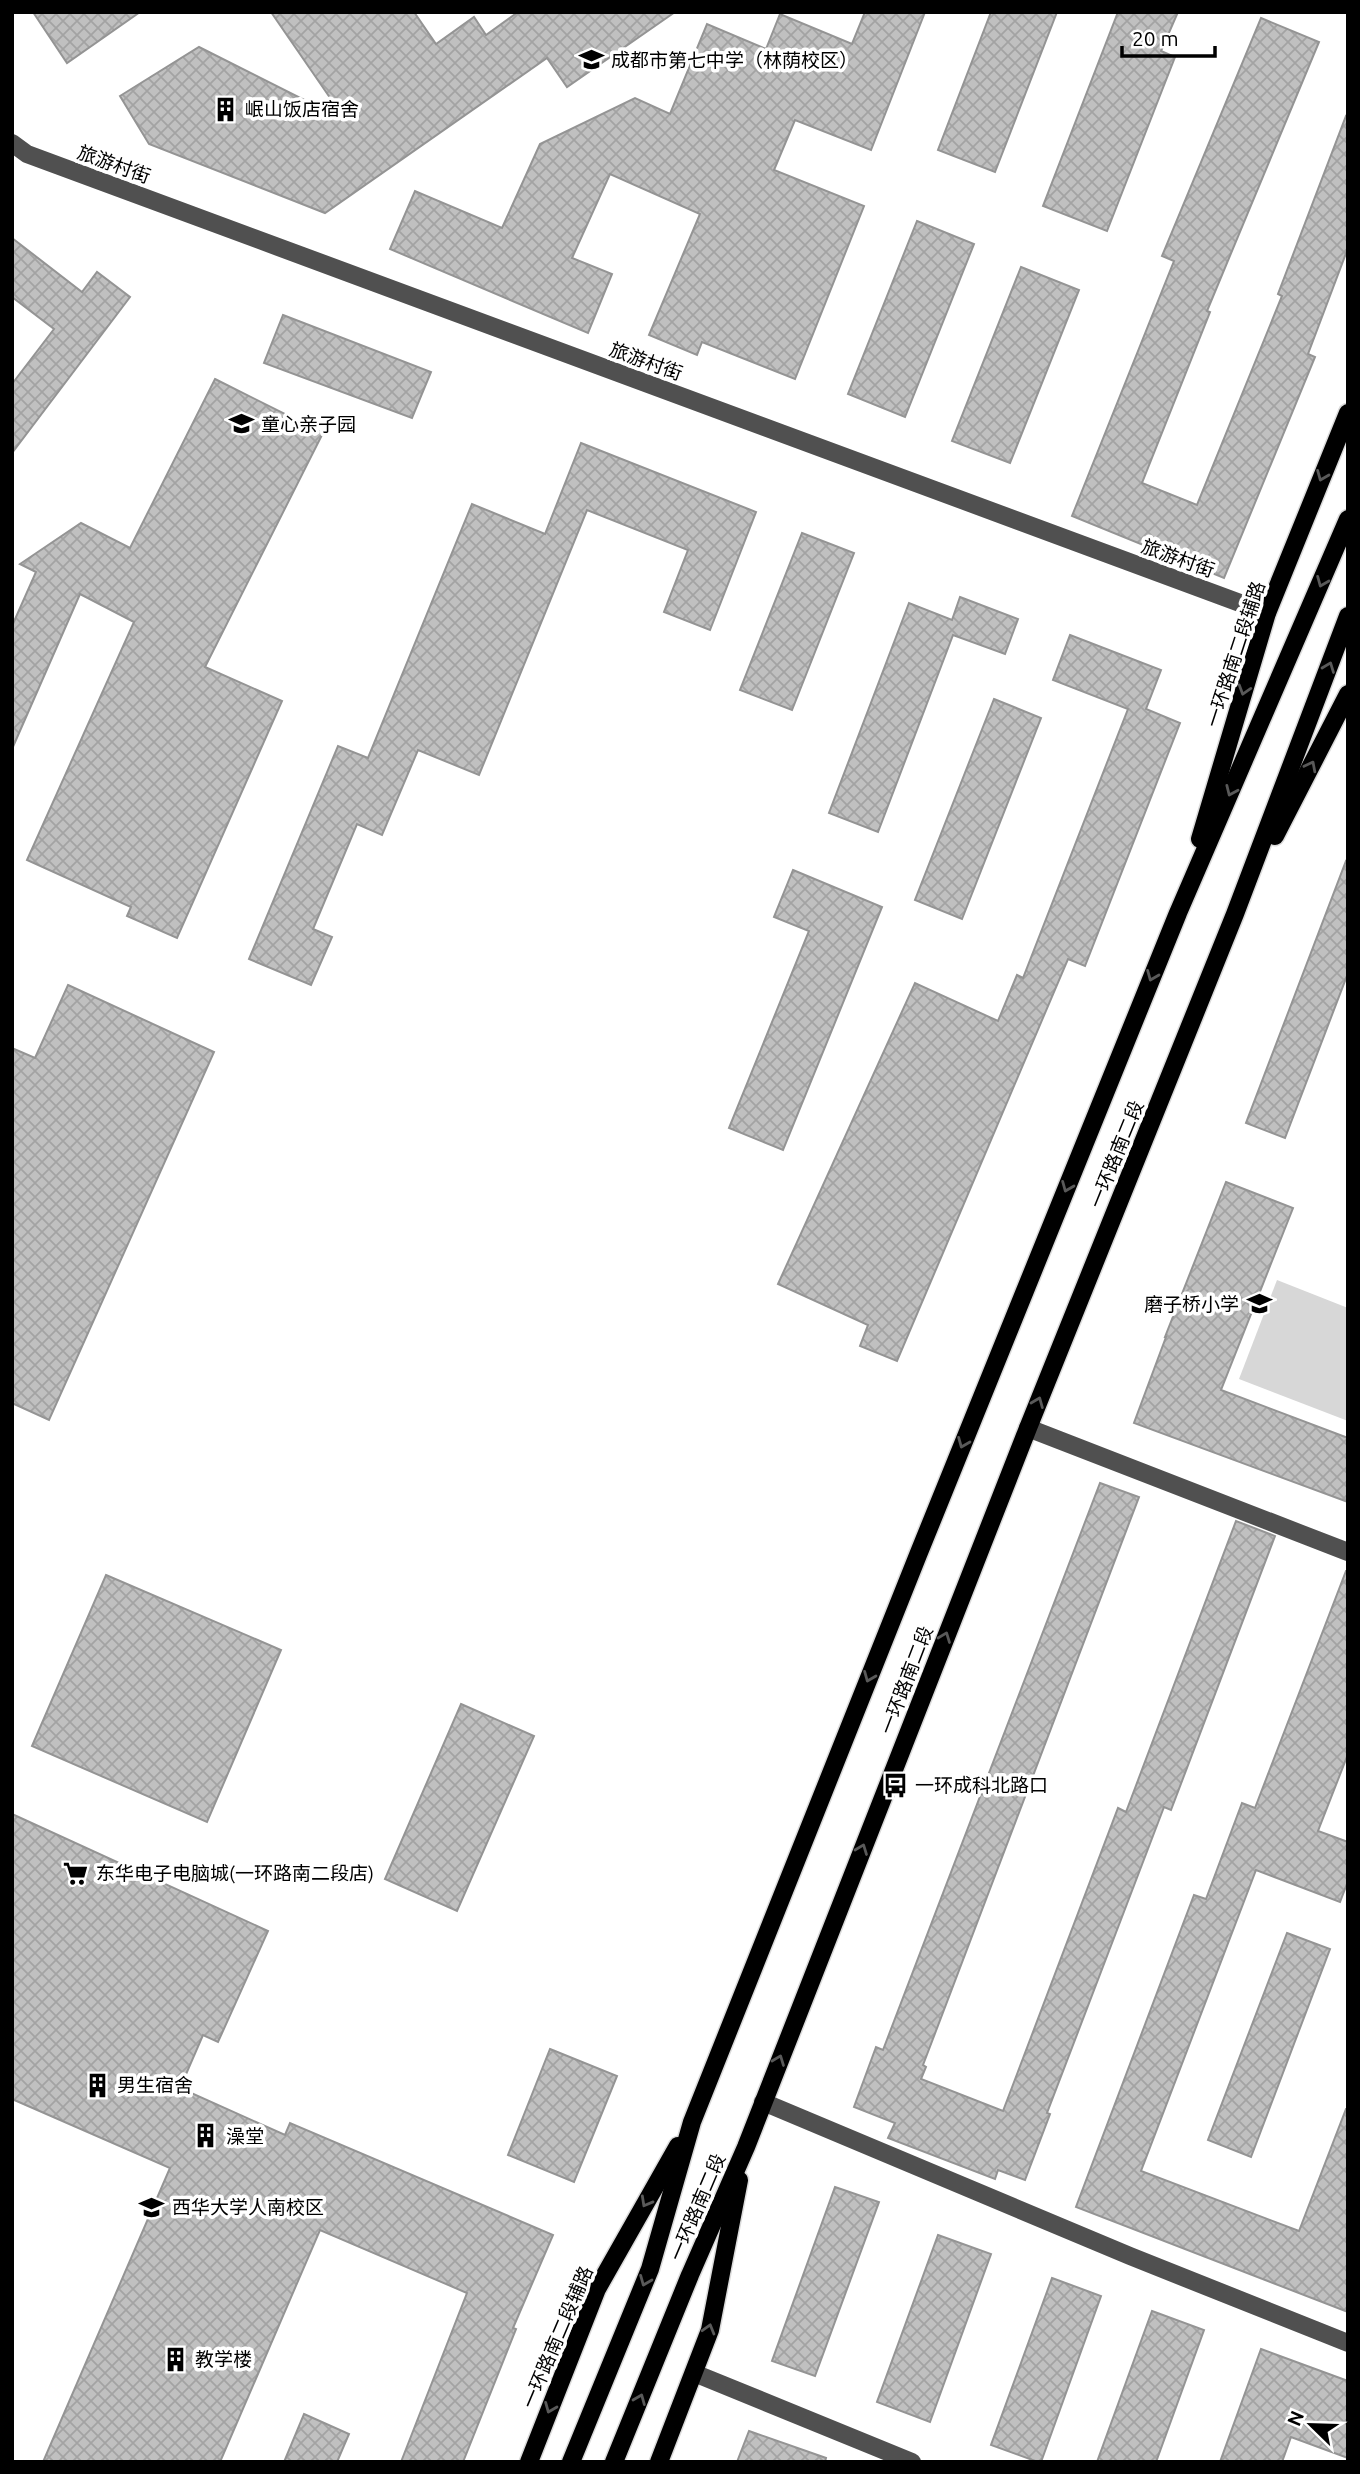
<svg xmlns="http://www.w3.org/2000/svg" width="1360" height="2474" font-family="Ubuntu,'Noto Sans SC',sans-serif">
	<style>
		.pitch { fill: #d7d7d7 }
		.building { fill: url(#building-cross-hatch); stroke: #949494; stroke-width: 2 }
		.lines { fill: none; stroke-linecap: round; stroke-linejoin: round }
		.major-casing { stroke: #dbdbdb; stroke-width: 21 }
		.minor { stroke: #505050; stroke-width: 18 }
		.major { stroke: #000; stroke-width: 18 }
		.oneway { stroke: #595959 }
		.labels { text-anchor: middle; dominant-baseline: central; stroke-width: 7; stroke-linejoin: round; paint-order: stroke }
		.poi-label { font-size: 19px; fill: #000; stroke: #fff; text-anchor: start }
		.street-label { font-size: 19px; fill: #000; stroke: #fff }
	</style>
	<defs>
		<pattern id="building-cross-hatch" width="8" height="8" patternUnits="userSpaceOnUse" patternTransform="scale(1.75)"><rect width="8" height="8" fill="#c0c0c0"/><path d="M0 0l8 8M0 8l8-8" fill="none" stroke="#a3a3a3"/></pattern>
	</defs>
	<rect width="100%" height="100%" fill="#fff"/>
	<!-- pitch -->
	<polygon class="pitch" points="1277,1280 1348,1308 1348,1421 1239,1379"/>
	<!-- building -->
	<g class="building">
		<polygon points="33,12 140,12 67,63"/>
		<polygon points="271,12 414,12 436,44 474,17 486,35 518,12 675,12 567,87 547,58 325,213 149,144 120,96 199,47 346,121"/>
		<polygon points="865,12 925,12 871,150 795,120 774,170 864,206 795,379 702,342 697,355 649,335 700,214 610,174 572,258 612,274 588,333 390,249 415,191 502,228 540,144 635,98 670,114 707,24 766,49 780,14 852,44"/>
		<polygon points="991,12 1057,12 995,172 938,150"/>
		<polygon points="1118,12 1178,12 1161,51 1175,57 1107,231 1043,206"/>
		<polygon points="1261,18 1319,42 1207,311 1210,312 1142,483 1197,505 1282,296 1278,294 1346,116 1348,117 1348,248 1308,354 1315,357 1224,578 1072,516 1174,261 1162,256"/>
		<polygon points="917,221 974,244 905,417 848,394"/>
		<polygon points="12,238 82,292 97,272 130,297 12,453 12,384 54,329 12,297"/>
		<polygon points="1021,267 1079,290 1010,463 952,441"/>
		<polygon points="283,315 431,372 412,418 264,363"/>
		<polygon points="215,379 323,433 205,667 282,701 177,938 127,916 131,907 27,860 134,622 80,594 12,749 12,626 36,572 20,564 81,523 130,548"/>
		<polygon points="581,443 756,512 710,630 664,612 688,550 587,510 479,775 418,750 382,835 357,824 313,929 332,937 311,985 249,959 338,746 368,758 472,504 545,534"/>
		<polygon points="802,533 854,553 792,710 740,690"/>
		<polygon points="960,597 1018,619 1005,654 953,635 878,832 829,813 909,603 952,620"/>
		<polygon points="1070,635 1161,670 1146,709 1180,723 1085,966 1068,959 897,1361 860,1346 868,1325 778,1284 915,983 998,1021 1017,975 1023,978 1128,709 1053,680"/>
		<polygon points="994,699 1041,718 962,919 915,900"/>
		<polygon points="1346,861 1348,862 1348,973 1285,1138 1246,1123"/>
		<polygon points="793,870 882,907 783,1150 729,1128 809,931 774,917"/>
		<polygon points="68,985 214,1052 49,1420 12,1403 12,1048 35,1058"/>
		<polygon points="1226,1182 1293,1208 1221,1390 1348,1438 1348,1502 1134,1423 1166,1337 1165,1337"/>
		<polygon points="1100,1483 1139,1497 923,2065 926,2067 921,2079 1003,2111 1118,1808 1126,1812 1236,1521 1275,1536 1171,1810 1164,1807 1047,2113 1050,2114 1025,2180 998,2170 995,2179 888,2138 895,2123 854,2107 876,2047 883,2050"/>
		<polygon points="1346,1571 1348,1571 1348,1754 1318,1831 1348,1842 1348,1881 1340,1902 1256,1870 1141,2171 1299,2231 1346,2109 1348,2109 1348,2312 1076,2207 1194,1895 1206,1899 1242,1803 1255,1808"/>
		<polygon points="106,1575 281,1650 207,1822 32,1746"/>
		<polygon points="461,1704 534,1736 457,1911 385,1879"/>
		<polygon points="12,1814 268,1931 218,2042 203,2035 180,2088 285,2135 290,2123 553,2235 513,2328 516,2329 463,2462 401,2462 467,2293 320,2230 220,2462 43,2462 170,2168 12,2099"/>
		<polygon points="1287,1933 1330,1949 1251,2157 1208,2140"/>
		<polygon points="550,2049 617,2076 574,2182 508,2155"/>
		<polygon points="835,2187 879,2202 815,2376 772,2361"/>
		<polygon points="938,2235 991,2254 930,2422 877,2402"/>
		<polygon points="1052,2278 1101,2296 1041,2462 1038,2462 991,2445"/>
		<polygon points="1152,2311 1204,2330 1156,2462 1097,2462"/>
		<polygon points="1261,2349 1348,2381 1348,2458 1291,2437 1282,2462 1220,2462"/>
		<polygon points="304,2414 349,2434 337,2462 284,2462"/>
		<polygon points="749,2431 826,2458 825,2462 737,2462"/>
	</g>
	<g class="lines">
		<defs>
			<g id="major">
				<polyline points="1275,836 1348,694"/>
				<polyline points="1200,839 1267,613 1348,413"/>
				<polyline points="529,2462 597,2289 678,2146"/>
				<polyline points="571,2462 650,2269 692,2122 918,1555 1178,913 1348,519"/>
				<polyline points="614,2462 690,2275 746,2147 1028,1428 1235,914 1348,616"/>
				<polyline points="659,2462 710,2330 739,2180"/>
			</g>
		</defs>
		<!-- major casing -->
		<use href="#major" class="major-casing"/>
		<!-- minor -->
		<g class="minor">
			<polyline points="12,143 27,154 1267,613"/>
			<polyline points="1028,1428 1348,1552"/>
			<polyline points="763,2102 1130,2256 1348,2343"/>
			<polyline points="694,2373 912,2462"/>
		</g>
		<!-- major -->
		<use href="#major" class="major"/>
	</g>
	<!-- one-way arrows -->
	<defs><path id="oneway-chevron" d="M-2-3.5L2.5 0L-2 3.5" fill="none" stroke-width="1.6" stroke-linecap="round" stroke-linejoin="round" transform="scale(1.75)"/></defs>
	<g class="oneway">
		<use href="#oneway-chevron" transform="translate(1322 476) rotate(112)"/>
		<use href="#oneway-chevron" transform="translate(1322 582) rotate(112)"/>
		<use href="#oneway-chevron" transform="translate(1329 667) rotate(-69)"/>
		<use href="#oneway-chevron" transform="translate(1244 690) rotate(107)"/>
		<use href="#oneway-chevron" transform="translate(1311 766) rotate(-63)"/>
		<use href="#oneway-chevron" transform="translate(1231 791) rotate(114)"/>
		<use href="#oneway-chevron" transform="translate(1152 976) rotate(112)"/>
		<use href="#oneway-chevron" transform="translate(1067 1187) rotate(112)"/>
		<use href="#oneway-chevron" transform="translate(1038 1402) rotate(-68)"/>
		<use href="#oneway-chevron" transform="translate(963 1443) rotate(112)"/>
		<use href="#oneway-chevron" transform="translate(945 1637) rotate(-69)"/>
		<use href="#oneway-chevron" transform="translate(869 1677) rotate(112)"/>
		<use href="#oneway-chevron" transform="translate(862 1849) rotate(-69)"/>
		<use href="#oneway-chevron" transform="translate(779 2060) rotate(-69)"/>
		<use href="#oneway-chevron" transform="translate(646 2202) rotate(119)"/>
		<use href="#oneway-chevron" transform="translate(645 2281) rotate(112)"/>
		<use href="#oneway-chevron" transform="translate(709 2329) rotate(-74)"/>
		<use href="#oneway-chevron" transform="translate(640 2399) rotate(-68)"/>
		<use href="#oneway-chevron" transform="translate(550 2408) rotate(112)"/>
	</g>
	<!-- icons -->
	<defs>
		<symbol id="school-bare" viewBox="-9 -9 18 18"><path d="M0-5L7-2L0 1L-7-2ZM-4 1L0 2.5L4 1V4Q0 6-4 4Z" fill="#000" stroke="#fff" stroke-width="2.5" paint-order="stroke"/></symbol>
		<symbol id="building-bare" viewBox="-9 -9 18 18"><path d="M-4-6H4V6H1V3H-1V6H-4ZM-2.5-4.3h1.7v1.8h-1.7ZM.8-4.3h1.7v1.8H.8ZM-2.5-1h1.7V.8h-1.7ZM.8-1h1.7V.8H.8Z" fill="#000" stroke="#fff" stroke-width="2.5" paint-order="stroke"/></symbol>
		<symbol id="bus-bare" viewBox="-9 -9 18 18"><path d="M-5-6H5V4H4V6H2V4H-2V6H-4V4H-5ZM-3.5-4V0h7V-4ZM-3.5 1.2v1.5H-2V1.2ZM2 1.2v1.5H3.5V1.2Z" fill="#000" stroke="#fff" stroke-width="2.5" paint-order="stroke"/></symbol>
		<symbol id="supermarket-bare" viewBox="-9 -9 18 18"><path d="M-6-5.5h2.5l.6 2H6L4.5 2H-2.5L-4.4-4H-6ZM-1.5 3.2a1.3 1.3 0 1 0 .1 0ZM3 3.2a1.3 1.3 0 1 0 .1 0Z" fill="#000" stroke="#fff" stroke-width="2.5" paint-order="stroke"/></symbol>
		<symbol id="university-bare" viewBox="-9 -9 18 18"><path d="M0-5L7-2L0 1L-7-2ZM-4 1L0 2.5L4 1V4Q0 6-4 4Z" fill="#000" stroke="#fff" stroke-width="2.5" paint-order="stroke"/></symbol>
	</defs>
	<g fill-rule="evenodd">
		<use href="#school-bare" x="574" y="42" width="35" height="35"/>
		<use href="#building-bare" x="208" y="92" width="35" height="35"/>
		<use href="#school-bare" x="224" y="406" width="35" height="35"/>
		<use href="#school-bare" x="1242" y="1286" width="35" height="35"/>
		<use href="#bus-bare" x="878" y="1768" width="35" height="35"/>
		<use href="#supermarket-bare" x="58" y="1856" width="35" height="35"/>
		<use href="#building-bare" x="80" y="2068" width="35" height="35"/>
		<use href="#building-bare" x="188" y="2118" width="35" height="35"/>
		<use href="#university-bare" x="134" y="2190" width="35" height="35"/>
		<use href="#building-bare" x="158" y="2342" width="35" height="35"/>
	</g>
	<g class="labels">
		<!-- poi labels -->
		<g class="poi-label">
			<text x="611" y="60">成都市第七中学（林荫校区）</text>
			<text x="245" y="109">岷山饭店宿舍</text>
			<text x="261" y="424">童心亲子园</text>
			<text x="1239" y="1304" text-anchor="end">磨子桥小学</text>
			<text x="915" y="1785">一环成科北路口</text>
			<text x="96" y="1873">东华电子电脑城(一环路南二段店)</text>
			<text x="117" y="2085">男生宿舍</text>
			<text x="226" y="2136">澡堂</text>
			<text x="172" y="2207">西华大学人南校区</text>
			<text x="195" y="2359">教学楼</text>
		</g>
		<!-- street labels -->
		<g class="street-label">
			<text transform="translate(114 164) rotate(20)">旅游村街</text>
			<text transform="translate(646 361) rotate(20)">旅游村街</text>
			<text transform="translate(1178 558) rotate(20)">旅游村街</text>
			<text transform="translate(1235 654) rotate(-72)">一环路南二段辅路</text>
			<text transform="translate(1116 1154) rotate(-68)">一环路南二段</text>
			<text transform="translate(906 1680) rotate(-69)">一环路南二段</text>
			<text transform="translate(697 2207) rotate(-67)">一环路南二段</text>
			<text transform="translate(557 2337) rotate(-67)">一环路南二段辅路</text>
		</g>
	</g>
	<!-- border -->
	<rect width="1360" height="2474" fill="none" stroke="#000000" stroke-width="28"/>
	<!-- north arrow -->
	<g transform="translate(1311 2425) rotate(293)" stroke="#ffffff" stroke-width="5" paint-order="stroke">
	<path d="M0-5L12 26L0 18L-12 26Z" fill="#000000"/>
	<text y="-10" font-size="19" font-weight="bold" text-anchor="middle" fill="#000000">N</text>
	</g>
	<!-- scale -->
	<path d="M1122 46v10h93v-10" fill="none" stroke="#000000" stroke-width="3.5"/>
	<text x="1132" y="46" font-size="21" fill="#000000" stroke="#ffffff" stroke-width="5" paint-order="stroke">20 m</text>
</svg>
